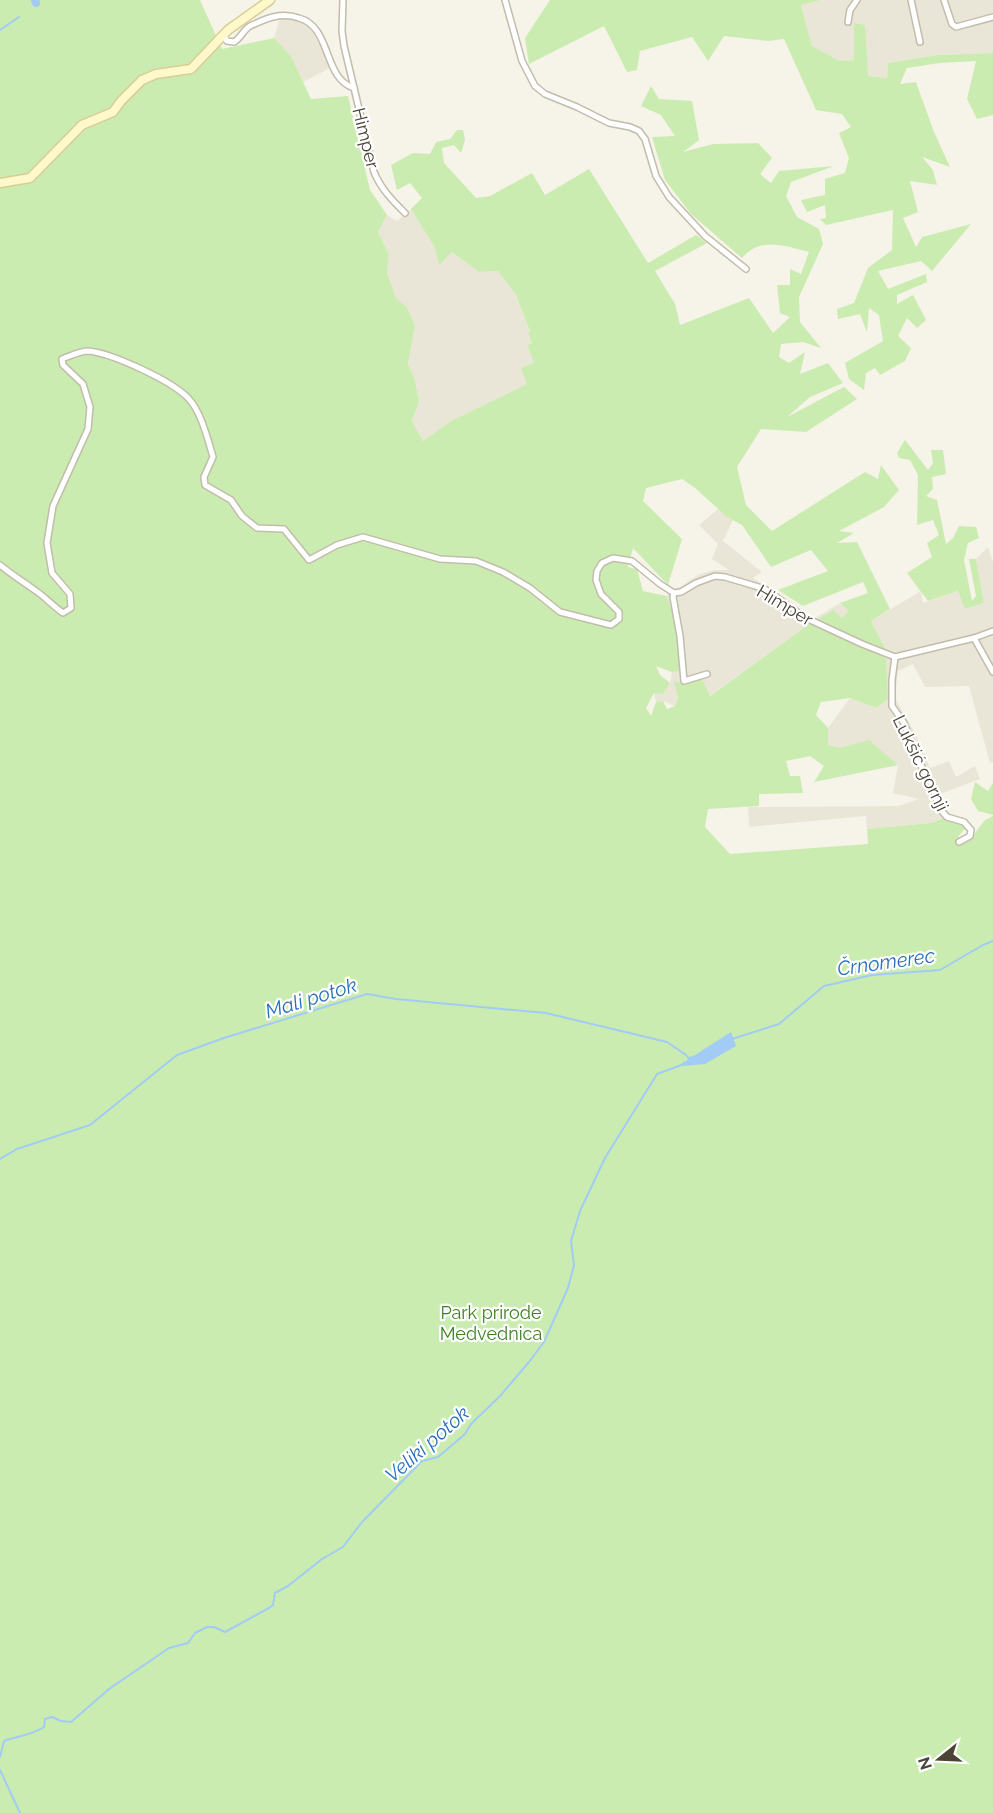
<svg xmlns="http://www.w3.org/2000/svg" width="993" height="1813" font-family="Raleway,sans-serif">
	<style>
		.residential { fill: #eae6d7 }
		.green { fill: #cbecb0 }
		.water { fill: #a2cbf5 }
		.lines { fill: none; stroke-linecap: round; stroke-linejoin: round }
		.stream { stroke: #a2cbf5; stroke-width: 2 }
		.canal { stroke: #a2cbf5; stroke-width: 8 }
		.street-casing { stroke: #c2bcab; stroke-width: 8 }
		.secondary-casing { stroke: #d9cd96; stroke-width: 11 }
		.street { stroke: #fff; stroke-width: 5 }
		.secondary { stroke: #fff8ca; stroke-width: 8 }
		.labels { text-anchor: middle; dominant-baseline: central; stroke-width: 4.5; stroke-linejoin: round; paint-order: stroke }
		.street-label { font-size: 18px; fill: #4a4437; stroke: #fff }
		.park-label { font-size: 18px; fill: #3e8125; stroke: #fff }
		.water-label { font-size: 20px; font-style: italic; fill: #276fbe; stroke: #fff }
	</style>
	<rect width="100%" height="100%" fill="#f6f3e9"/>
	<!-- residential -->
	<g class="residential">
		<polygon points="821,0 993,0 993,53 938,55 888,63 887,78 868,76 854,24 854,60 840,61 812,46 801,5"/>
		<polygon points="280,18 306,20 332,67 303,82 291,56 274,38"/>
		<polygon points="411,209 435,248 439,264 452,252 479,272 498,271 516,295 530,331 528,333 532,343 527,345 534,363 527,384 451,421 423,441 412,421 419,402 415,380 408,364 415,326 407,307 396,298 387,272 389,255 378,232 387,215 397,221"/>
		<polygon points="718,509 733,520 723,541 762,572 753,578 814,619 840,603 850,611 841,619 833,610 812,622 709,696 702,679 682,684 675,706 663,701 656,702 654,693 663,693 670,683 672,672 681,671 674,615 666,596 672,589 680,587 698,575 714,570 729,570 712,559 718,544 699,525"/>
		<polygon points="988,547 993,562 993,762 990,763 969,686 925,687 913,664 898,671 895,698 916,735 930,768 949,761 956,777 975,766 980,779 940,794 946,810 944,818 931,823 867,829 866,816 749,827 748,807 899,806 919,799 893,793 898,765 827,745 828,728 850,698 876,708 887,652 871,621 921,591 923,603 959,591 965,609 984,603 976,559"/>
	</g>
	<!-- green -->
	<g class="green">
		<path d="M0 0H200L222 49 274 38 291 56 311 99 348 96 370 190 387 215 378 232 389 255 387 272 396 298 407 307 415 326 408 364 415 380 419 402 412 421 423 441 451 421 527 384 521 368 534 363 527 345 532 343 528 333 530 331 516 295 498 271 479 272 452 252 439 265 435 248 411 209 422 198 410 183 397 190 391 165 413 153 430 154 436 142 450 139 457 130H463L465 140 461 153 454 145 442 148 444 163 476 198 490 196 532 173 545 195 589 169 648 263 696 235 707 243 655 271 675 304 680 325 749 298 773 333 790 317 780 313 777 285H790V269L801 274 809 252C784 246 761 236 742 258L691 214 665 180 652 137 675 136 661 115 641 106 651 86 659 99 692 101 699 140 683 152 713 144 758 143 772 158 760 174 771 183 779 171 834 166 791 182 786 196 797 217 819 229 823 244 799 297 800 322 821 348 803 342 781 344 779 357 789 363 805 352 800 374 828 363 843 383 810 397 787 417 844 387 857 399 806 432 761 429 737 467 746 505 772 531 865 472 878 479 881 465 899 490 884 507 839 531 854 533 837 543 857 542 890 609 871 621 887 652 816 620 833 610 842 618 849 611 840 603 868 593 863 582 803 606 778 590 828 571 811 550 771 567 742 525 727 517 695 488 682 479 646 488 643 501 682 539 668 585 633 548 628 567 637 569 643 591 666 596 674 615 681 671 672 672 656 666 660 675 670 683 663 694 654 693 646 708 651 716 656 702 663 701 667 709 675 706 678 698 674 681 682 684 702 679 710 696 812 622 886 658 888 699 876 708 850 698 821 702 816 715 828 728V745L840 748 869 740 898 765 814 782 824 766 810 756 786 761 790 776H800L803 793 759 794V806L708 809 705 827 730 854 868 844 867 829 931 823 944 818 966 827 958 837 968 842 985 820 993 816V1813H0Z"/>
		<polygon points="550,0 821,0 801,5 812,46 840,61 854,60 854,23 865,25 868,76 887,78 888,63 938,55 993,53 993,115 977,119 967,99 976,61 940,63 907,68 900,84 916,82 934,132 950,167 922,157 933,170 937,185 910,181 918,212 903,218 916,247 922,237 971,224 932,271 921,261 878,271 888,289 926,274 927,282 897,295 897,304 913,295 926,320 917,328 907,318 898,336 911,348 905,361 880,375 875,368 866,373 864,390 849,379 845,363 883,341 879,315 869,308 867,332 860,314 838,319 837,309 854,303 868,268 892,250 893,210 826,225 820,219 826,218 825,205 807,212 801,200 825,195 825,179 845,173 849,158 839,133 851,127 842,114 816,110 784,39 768,41 724,36 708,61 692,37 640,51 637,70 627,72 604,26 529,64 525,38"/>
		<polygon points="905,440 928,470 933,463 931,450 943,450 946,474 932,477 933,489 926,496 937,500 946,544 953,538 959,526 976,527 979,538 968,543 964,560 972,601 976,596 969,559 976,559 984,603 965,609 958,591 928,601 907,573 932,557 927,543 939,535 933,520 917,525 918,475 910,460 899,458 897,453"/>
		<polygon points="975,782 988,791 993,783 993,815 978,811 971,799"/>
	</g>
	<!-- water -->
	<polygon class="water" points="731,1032 736,1046 705,1064 683,1066 682,1063 688,1060 684,1052 689,1057 695,1055"/>
	<g class="lines">
		<!-- stream -->
		<g class="stream">
			<polyline points="0,30 19,17"/>
			<polyline points="732,1039 779,1024 824,986 872,975 940,970 983,945 993,941"/>
			<polyline points="0,1159 17,1149 90,1125 177,1055 224,1038 367,994 396,999 546,1013 667,1042 686,1055"/>
			<path d="M0 1757 4 1741C18 1736 32 1735 44 1727L45 1719 52 1717 61 1721 71 1722 109 1689 169 1648 188 1643 195 1633 207 1627H214L225 1632 269 1608 273 1605 275 1593 288 1586 322 1559 343 1547 362 1522 422 1461 438 1457 465 1434 471 1424 500 1396 529 1362 544 1342 568 1288 574 1265 571 1241 580 1211 605 1158 657 1074 684 1064"/>
			<polyline points="0,1770 20,1813"/>
		</g>
		<!-- canal -->
		<polyline class="canal" points="35,0 36,3"/>
		<defs>
			<g id="street">
				<path d="M343 0 342 31 344 46 374 172C381 189 392 200 405 213"/>
				<polyline points="505,0 522,61 535,86 545,94 577,107 609,123 630,127 639,131 645,139 656,176 669,197 705,236 746,269"/>
				<polyline points="911,0 920,42"/>
				<polyline points="944,0 952,24 956,27 993,17"/>
				<polyline points="848,22 850,10 857,0"/>
				<path d="M223 35 227 41 234 42C241 38 243 30 250 26 267 18 281 12 299 18 332 27 323 79 354 88"/>
				<path d="M0 565C12 575 24 582 36 591 45 597 53 606 63 613L71 608 70 594 52 573 47 543 53 506 88 429 90 407 83 384 63 365 62 359C70 356 80 351 88 351 112 353 172 381 188 398 201 411 208 440 213 457L204 477 205 485 231 500 242 516 257 528 284 529 309 560 337 545 363 537 440 559 476 561 503 572 530 588 560 612 611 625 619 619V612L601 594 596 580 597 571 602 563 613 558 632 561 660 584 674 593 681 592 696 583 715 576 725 577 765 589 806 618 862 644 895 657 974 638 993 631"/>
				<polyline points="674,593 673,597 680,636 684,681 707,674"/>
				<polyline points="974,638 993,672"/>
				<polyline points="895,657 892,680 892,706 904,723 919,762 932,785 940,809 947,817 964,822 971,830 970,836 959,842"/>
			</g>
			<polyline id="secondary" points="0,183 30,178 82,125 113,112 121,101 142,80 156,74 191,69 228,30 270,0"/>
		</defs>
		<!-- street casing -->
		<use href="#street" class="street-casing"/>
		<!-- secondary casing -->
		<use href="#secondary" class="secondary-casing"/>
		<!-- street -->
		<use href="#street" class="street"/>
		<!-- secondary -->
		<use href="#secondary" class="secondary"/>
	</g>
	<g class="labels">
		<!-- street labels -->
		<g class="street-label">
			<text transform="translate(366 138) rotate(76)">Himper</text>
			<text transform="translate(785 605) rotate(31)">Himper</text>
			<text transform="translate(921 763) rotate(64)">Lukšić gornji</text>
		</g>
		<!-- park labels -->
		<g class="park-label">
			<text x="491" y="1312">Park prirode<tspan x="491" dy="21">Medvednica</tspan></text>
		</g>
		<!-- water labels -->
		<g class="water-label">
			<text transform="translate(886 962) rotate(-8)">Črnomerec</text>
			<text transform="translate(311 998) rotate(-17)">Mali potok</text>
			<text transform="translate(427 1444) rotate(-41)">Veliki potok</text>
		</g>
	</g>
	<!-- north arrow -->
	<g transform="translate(939 1759) rotate(252)" stroke="#ffffff" stroke-width="4.5" paint-order="stroke">
	<path d="M0-4.5L10 22L0 15L-10 22Z" fill="#4a4437"/>
	<text y="-9" font-size="16" font-weight="bold" text-anchor="middle" fill="#4a4437">N</text>
	</g>
</svg>
